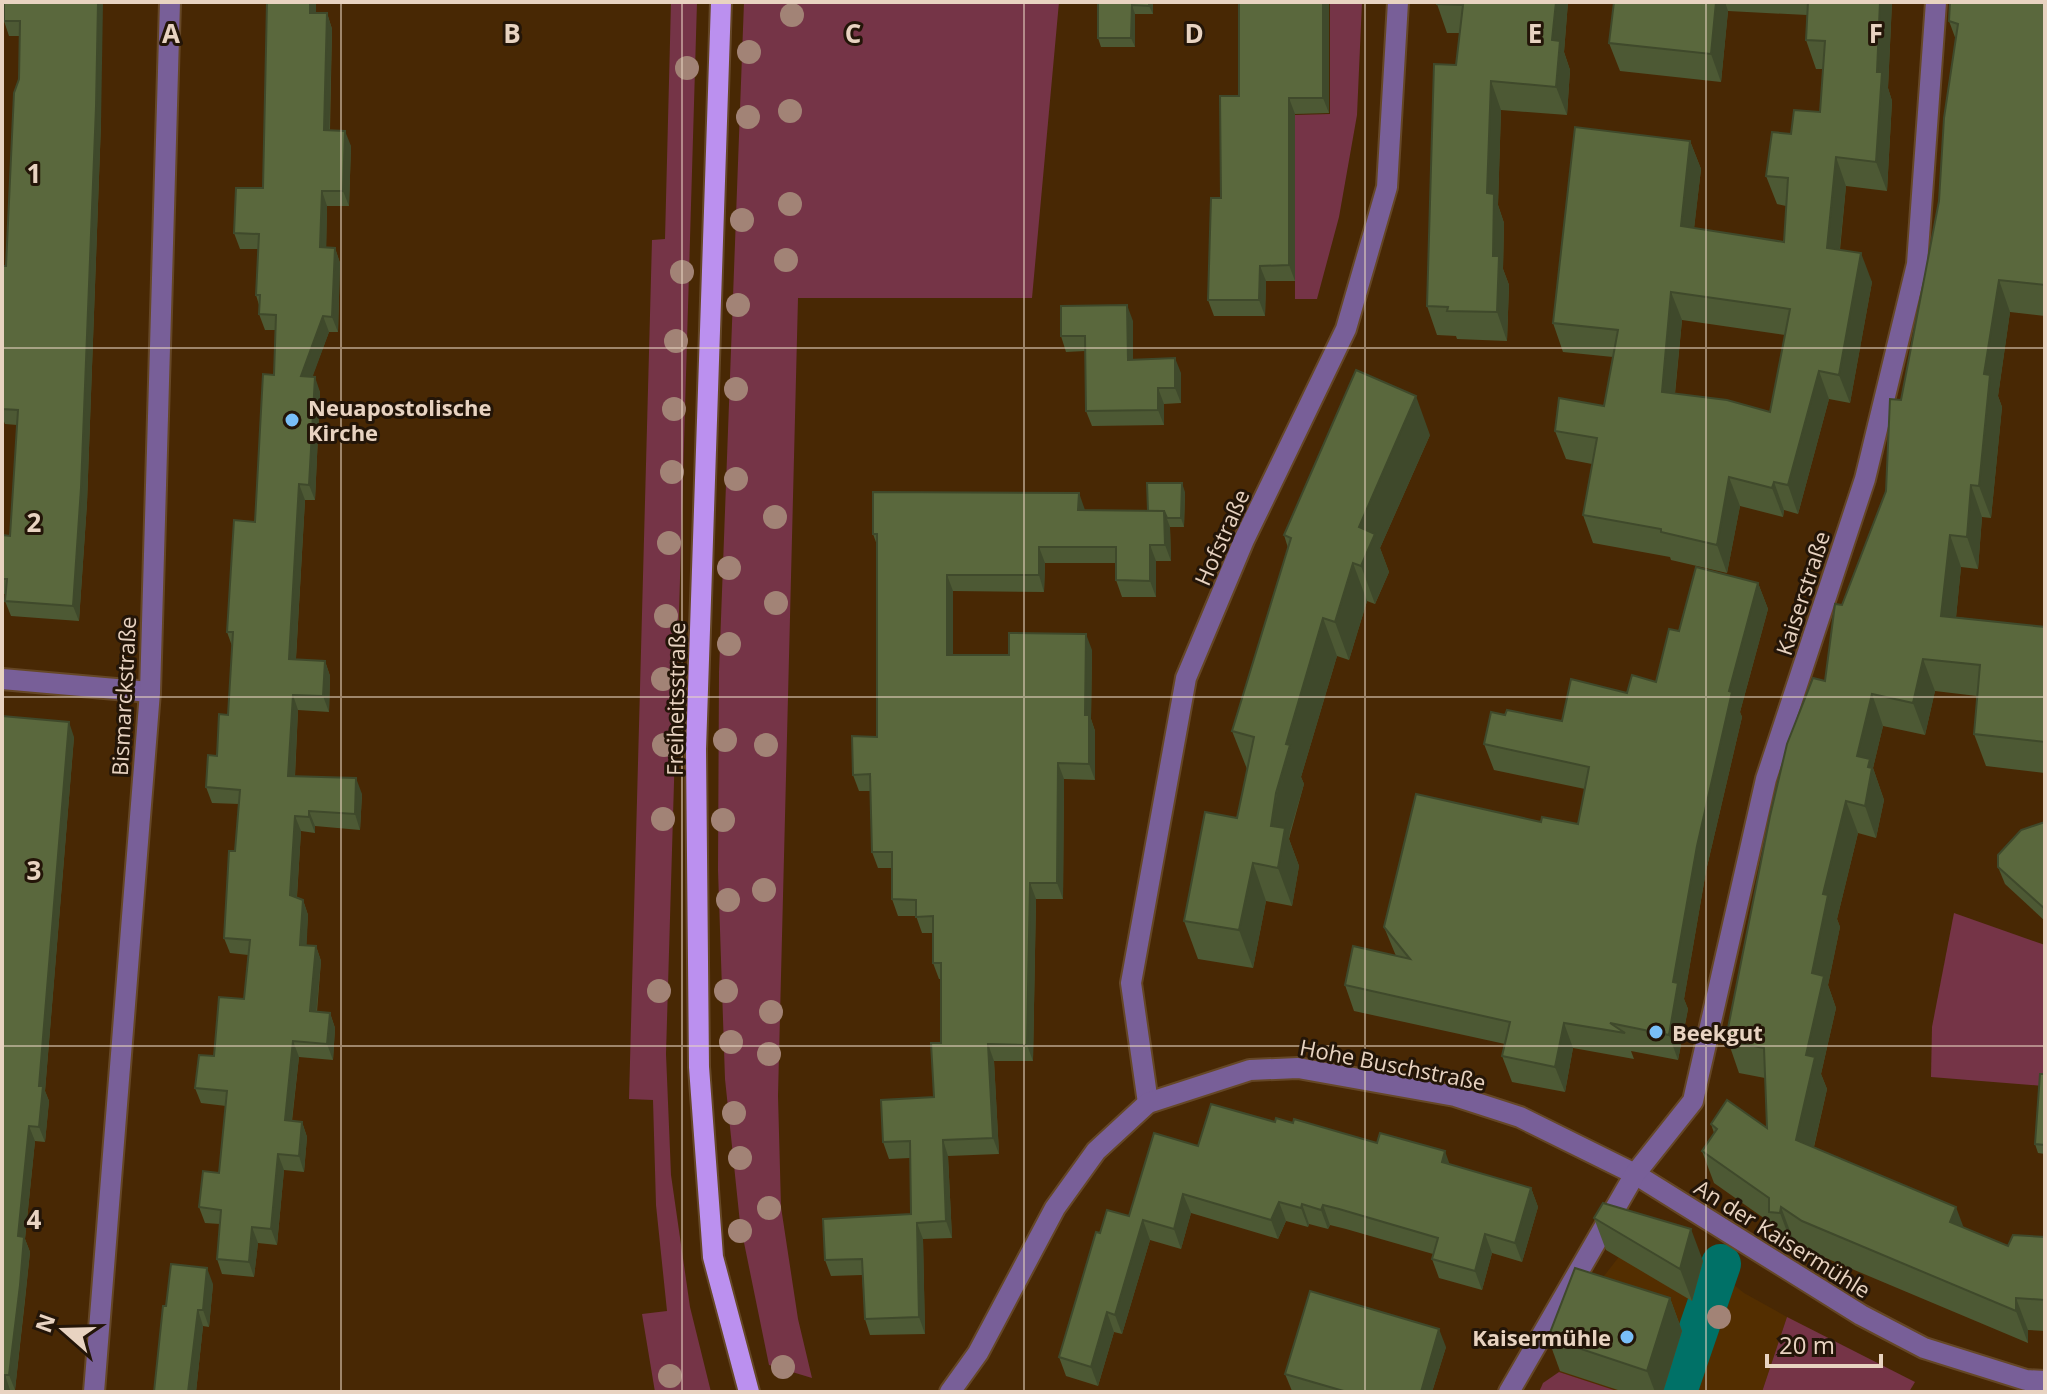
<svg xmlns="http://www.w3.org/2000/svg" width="2047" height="1394" font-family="'Open Sans',sans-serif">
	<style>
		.built { fill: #532e00 }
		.green { fill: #753447 }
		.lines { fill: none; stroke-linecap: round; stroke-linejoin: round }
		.canal { stroke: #007167; stroke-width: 40 }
		.minor-casing { stroke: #654726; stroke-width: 24 }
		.major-casing { stroke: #654726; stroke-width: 24 }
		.minor { stroke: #785f98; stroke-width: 20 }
		.major { stroke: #bb90ef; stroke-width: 20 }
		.tree { fill: #a28376 }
		.wall { fill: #4d5934; fill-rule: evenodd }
		.shaded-wall { fill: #3f492b }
		.building { fill: #5a683d; stroke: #3f492b; stroke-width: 2; fill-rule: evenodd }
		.grid { fill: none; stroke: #e8d3c1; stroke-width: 2; stroke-opacity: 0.55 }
		.poi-dot { fill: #79bff8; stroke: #231508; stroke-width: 3 }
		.labels { text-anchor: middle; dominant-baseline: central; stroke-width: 6; stroke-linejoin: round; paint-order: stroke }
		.poi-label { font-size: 22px; font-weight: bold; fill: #e8d3c1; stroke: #231508; text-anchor: start }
		.street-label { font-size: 22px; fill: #e8d3c1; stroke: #231508 }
		.grid-label { font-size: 26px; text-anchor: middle; font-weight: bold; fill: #e8d3c1; stroke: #231508; stroke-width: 6; stroke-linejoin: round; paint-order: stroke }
	</style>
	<rect width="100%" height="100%" fill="#482804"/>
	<!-- built -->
	<polygon class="built" points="1632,1240 1704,1261 1744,1293 1787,1317 1762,1392 1620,1392 1559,1372 1586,1299"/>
	<!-- green -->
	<g class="green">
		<polygon points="671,2 697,2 666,1054 671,1175 690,1307 711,1392 655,1392 642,1314 667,1311 656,1205 653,1100 629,1099 652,240 665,239"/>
		<polygon points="744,2 1059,2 1032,298 798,298 778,1096 781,1207 798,1319 812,1378 769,1365 740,1223 725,1079 718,870 719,672"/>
		<polygon points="1330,2 1362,2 1357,115 1339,217 1317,299 1295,299 1295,115 1330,114"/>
		<polygon points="1954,913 2045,945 2043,1086 1931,1077 1932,1027"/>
		<polygon points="1787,1317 1915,1382 1909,1392 1762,1392"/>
		<polygon points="1559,1372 1620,1392 1539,1392 1543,1383"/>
	</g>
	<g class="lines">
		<!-- canal -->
		<polyline class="canal" points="1677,1392 1721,1264"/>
		<defs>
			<g id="minor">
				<polyline points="2,679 150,692"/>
				<polyline points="1148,1103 1131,983 1186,678 1244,540 1346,329 1387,187 1398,2"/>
				<polyline points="94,1392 150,692 170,2"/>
				<polyline points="950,1392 978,1353 1055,1208 1096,1151 1148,1103 1250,1070 1298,1068 1455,1096 1520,1117 1635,1174 1861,1315 1924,1348 2026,1380 2045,1381"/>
				<polyline points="1509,1392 1635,1174 1693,1101 1766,779 1865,479 1917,264 1936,2"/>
			</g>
			<polyline id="major" points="721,2 696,749 699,1067 713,1257 749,1392"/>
		</defs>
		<!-- minor casing -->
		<use href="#minor" class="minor-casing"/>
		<!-- major casing -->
		<use href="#major" class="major-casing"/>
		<!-- minor -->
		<use href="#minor" class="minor"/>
		<!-- major -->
		<use href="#major" class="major"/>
	</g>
	<!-- trees -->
	<g class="tree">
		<circle cx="792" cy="15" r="12"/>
		<circle cx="749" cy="52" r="12"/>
		<circle cx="687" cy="68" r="12"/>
		<circle cx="790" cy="111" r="12"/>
		<circle cx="748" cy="117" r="12"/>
		<circle cx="790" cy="204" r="12"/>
		<circle cx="742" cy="220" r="12"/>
		<circle cx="786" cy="260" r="12"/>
		<circle cx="682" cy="272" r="12"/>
		<circle cx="738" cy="305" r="12"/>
		<circle cx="676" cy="341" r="12"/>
		<circle cx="736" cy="389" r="12"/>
		<circle cx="674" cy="409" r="12"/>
		<circle cx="672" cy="472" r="12"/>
		<circle cx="736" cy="479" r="12"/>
		<circle cx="775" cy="517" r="12"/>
		<circle cx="669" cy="543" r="12"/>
		<circle cx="729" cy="568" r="12"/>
		<circle cx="776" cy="603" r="12"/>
		<circle cx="666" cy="616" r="12"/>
		<circle cx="729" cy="644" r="12"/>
		<circle cx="663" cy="679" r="12"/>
		<circle cx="725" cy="740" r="12"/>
		<circle cx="664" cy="745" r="12"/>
		<circle cx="766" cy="745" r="12"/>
		<circle cx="663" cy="819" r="12"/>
		<circle cx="723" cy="820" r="12"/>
		<circle cx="764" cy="890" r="12"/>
		<circle cx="728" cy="900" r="12"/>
		<circle cx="659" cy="991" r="12"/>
		<circle cx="726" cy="991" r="12"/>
		<circle cx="771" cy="1012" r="12"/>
		<circle cx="731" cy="1042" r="12"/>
		<circle cx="769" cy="1054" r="12"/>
		<circle cx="734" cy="1113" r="12"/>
		<circle cx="740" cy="1158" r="12"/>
		<circle cx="769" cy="1208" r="12"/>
		<circle cx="740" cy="1231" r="12"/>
		<circle cx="1719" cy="1317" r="12"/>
		<circle cx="783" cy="1367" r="12"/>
		<circle cx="670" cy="1376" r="12"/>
	</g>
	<!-- wall -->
	<g class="wall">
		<polygon points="4,2 101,123 87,503 79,621 11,616 5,601 6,594 2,594 2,535 10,536 17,425 5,424 2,417 2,266 6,266 19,79 20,36 9,36 4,21"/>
		<polygon points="1098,2 1153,2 1153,14 1135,14 1135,47 1101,47 1098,38"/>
		<polygon points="1329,2 1329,113 1295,114 1295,281 1266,281 1265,316 1214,316 1208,300 1221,198 1239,96"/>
		<polygon points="1568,2 1564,52 1570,70 1567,115 1501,110 1498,205 1504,223 1503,269 1509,285 1507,341 1457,339 1456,336 1437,335 1427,306 1460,33 1447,33 1437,4"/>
		<path d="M1614 2H1892L1888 88 1892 101 1887 191 1846 186 1840 250 1872 282 1850 403 1829 399 1798 514 1784 510 1783 517 1740 506 1727 573 1671 560 1670 557 1593 543 1583 515 1592 464 1566 459 1555 431 1604 406 1613 357 1563 352 1553 323 1690 141 1701 169 1694 228 1784 242 1786 206 1777 204 1766 176 1791 134 1820 112 1823 69H1816L1806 40 1807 15 1728 11 1721 82 1620 71 1609 43ZM1682 320 1785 335 1770 412 1675 394Z"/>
		<polygon points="2045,2 2045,316 2010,312 1998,396 2002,407 1991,518 1982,517 1978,569 1961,567 1956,617 2045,627 2045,773 1986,766 1974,734 1977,696 1935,691 1925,735 1883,726 1873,768 1884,800 1876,838 1858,833 1837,919 1840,927 1828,985 1836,1008 1821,1074 1827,1089 1814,1147 1964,1228 2008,1246 2045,1237 2045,1331 2028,1330 2028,1343 1814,1253 1793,1239 1792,1245 1781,1244 1775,1226 1714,1183 1702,1151 1714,1133 1711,1124 1767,1128 1765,1078 1739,1073 1728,1041 1825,681 1842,605 1886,491 1901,400 1939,201 1956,40 1949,21"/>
		<polygon points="316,13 327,13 332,29 330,130 351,146 349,206 327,206 326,248 335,248 340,263 338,332 329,332 312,377 320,392 315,500 305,500 296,659 325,661 330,676 329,712 298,710 295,777 362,794 360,830 315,826 315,833 301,831 297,897 303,900 308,915 306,945 316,946 321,961 317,1012 330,1013 335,1028 333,1060 299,1057 292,1121 302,1122 307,1137 304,1172 284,1170 277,1245 258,1243 254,1277 222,1274 217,1259 220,1224 205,1223 199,1207 219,1173 226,1106 201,1103 195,1088 214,1056 244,999 248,955 230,953 224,938 235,851 239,804 212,803 206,787 217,756 228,715 232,646 227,632 255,522 274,375 276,330 265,330 259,314 259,305 256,295 258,249 240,249 234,233 263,188"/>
		<polygon points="1133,321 1133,360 1181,373 1181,403 1164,404 1164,425 1092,426 1086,411 1085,351 1066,352 1061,336"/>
		<polygon points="1430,435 1380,548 1389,572 1375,604 1367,601 1349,660 1337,656 1301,777 1304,784 1289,839 1299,866 1292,906 1266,901 1253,968 1198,959 1184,921 1237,818 1247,769 1232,731 1288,548 1284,535"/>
		<polygon points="1185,492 1184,527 1170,527 1171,561 1156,561 1156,597 1122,597 1116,580 1116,563 1045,563 1044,592 953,591 953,655 1009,655 1092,650 1091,719 1095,731 1095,780 1064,779 1063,899 1036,899 1033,1061 994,1061 999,1154 948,1156 952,1238 923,1239 925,1334 870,1335 865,1319 862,1275 831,1276 825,1260 911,1214 910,1158 889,1159 883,1142 934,1097 941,1043 941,979 939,979 933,963 933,933 922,933 916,916 898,916 892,899 892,868 878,868 872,852 870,791 859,791 853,775 877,737 877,545 873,534 1085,510 1148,511"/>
		<polygon points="1758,583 1768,609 1740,712 1742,717 1706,871 1684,999 1688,1009 1678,1060 1631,1051 1634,1059 1573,1048 1565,1092 1512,1082 1502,1056 1505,1044 1354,1011 1345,985 1396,956 1384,927 1541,822 1578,824 1585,789 1494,770 1484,744 1505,715 1562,721 1627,693 1656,682 1679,631"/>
		<polygon points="2,716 74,737 45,1091 49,1101 45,1142 35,1141 25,1239 30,1252 25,1300 15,1390 10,1390 10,1392 2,1392"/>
		<polygon points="2045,822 2045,921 2005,884 1998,867"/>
		<polygon points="2045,1074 2045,1154 2038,1153 2035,1144"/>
		<polygon points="1275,1122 1450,1164 1531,1188 1538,1207 1522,1262 1492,1253 1482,1290 1439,1278 1432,1259 1433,1254 1346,1229 1330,1225 1328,1229 1309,1224 1308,1227 1286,1221 1278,1239 1191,1213 1181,1249 1150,1240 1122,1334 1114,1332 1098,1386 1066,1376 1059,1357 1100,1233 1129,1216 1198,1146"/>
		<polygon points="1594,1218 1703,1261 1692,1301 1606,1250"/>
		<polygon points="213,1284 209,1327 203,1326 196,1392 154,1392 166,1306"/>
		<polygon points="1670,1298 1682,1331 1663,1392 1624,1392 1560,1371 1548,1338"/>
		<polygon points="1446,1347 1432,1392 1294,1392 1292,1391 1285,1374"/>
	</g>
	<!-- shaded-wall -->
	<g class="shaded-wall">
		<polygon points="98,2 103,2 101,123 87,503 79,621 73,606"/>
		<polygon points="310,2 316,2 316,29 310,13"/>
		<polygon points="1149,2 1153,2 1153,14 1149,6"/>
		<polygon points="1323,2 1329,2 1329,113 1323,98"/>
		<polygon points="1556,2 1568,2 1564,52 1570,70 1567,115 1556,87 1552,40"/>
		<polygon points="1716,2 1725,2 1728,11 1721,82 1711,54"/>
		<polygon points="1880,2 1892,2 1888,88 1892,101 1887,191 1876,162 1877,72"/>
		<polygon points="1132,5 1135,14 1135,47 1131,38"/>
		<polygon points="327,13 332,29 329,146 324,130"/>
		<polygon points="1491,81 1501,110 1498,205 1504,223 1503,269 1509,285 1507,341 1497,312 1487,193"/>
		<polygon points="1289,98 1295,114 1295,281 1289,265"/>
		<polygon points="345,131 351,146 349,206 343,191"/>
		<polygon points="1690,141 1701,169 1691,255 1681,226"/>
		<polygon points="1836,157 1846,186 1837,276 1827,248"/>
		<polygon points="322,191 327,206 326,263 320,247"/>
		<polygon points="335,248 340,263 338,332 332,317"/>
		<polygon points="1861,253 1872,282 1850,403 1839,375"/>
		<polygon points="1260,266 1266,281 1265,316 1259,300"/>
		<polygon points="1999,280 2010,312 1998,396 2002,407 1991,518 1979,486 1984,374"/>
		<polygon points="1671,292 1682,320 1672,421 1662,392"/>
		<polygon points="1127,305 1133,321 1133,375 1128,360"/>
		<polygon points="323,316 329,332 307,392 301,376"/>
		<polygon points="1175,358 1181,373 1181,403 1175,388"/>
		<polygon points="1819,371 1829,399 1798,514 1788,485"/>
		<polygon points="315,377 320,392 315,500 309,485"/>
		<polygon points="1158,388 1164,404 1164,425 1158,410"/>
		<polygon points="1416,396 1430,435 1380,548 1389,572 1375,604 1361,566 1359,527"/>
		<polygon points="1729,477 1740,506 1727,573 1717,545"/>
		<polygon points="1774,482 1784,510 1783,517 1772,488"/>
		<polygon points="1182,483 1185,492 1184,527 1181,518"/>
		<polygon points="299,484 305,500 295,674 289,659"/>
		<polygon points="1971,485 1982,517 1978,569 1967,537"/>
		<polygon points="1079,493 1085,510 1084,527 1078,510"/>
		<polygon points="1164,511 1170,527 1171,561 1165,545"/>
		<polygon points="1950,535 1961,567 1953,648 1941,616"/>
		<polygon points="1150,545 1156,561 1156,597 1150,581"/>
		<polygon points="1039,547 1045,563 1044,592 1039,575"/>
		<polygon points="1353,563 1367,601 1349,660 1335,622"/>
		<polygon points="947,575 953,591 953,672 947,655"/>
		<polygon points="1758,583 1768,609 1740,712 1742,717 1706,871 1684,999 1688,1009 1678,1060 1669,1035 1673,982 1697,846 1729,691"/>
		<polygon points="1323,618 1337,656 1301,777 1304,784 1290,832 1289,839 1299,866 1292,906 1278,868 1271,826 1286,744"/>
		<polygon points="1086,634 1092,650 1091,719 1095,731 1095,780 1089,764 1085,715"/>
		<polygon points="1923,659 1935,691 1925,735 1913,703"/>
		<polygon points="325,661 330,676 329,712 323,696"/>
		<polygon points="1872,694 1883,726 1873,768 1884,800 1876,838 1865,806 1857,756"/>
		<polygon points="293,695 298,710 294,792 288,776"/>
		<polygon points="69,722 74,737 45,1091 49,1101 45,1142 39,1127 39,1086"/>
		<polygon points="1058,763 1064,779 1063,899 1057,883"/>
		<polygon points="356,778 362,794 360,830 355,814"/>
		<polygon points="1846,801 1858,833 1837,919 1840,927 1828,985 1836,1008 1821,1074 1827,1089 1808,1172 1796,1140 1806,1055 1812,973 1823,894"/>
		<polygon points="309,811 315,826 315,833 309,817"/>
		<polygon points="295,816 301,831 296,910 290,895"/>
		<polygon points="1253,863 1266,901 1253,968 1239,930"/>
		<polygon points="1030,883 1036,899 1033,1061 1027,1045"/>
		<polygon points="303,900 308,915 306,960 300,945"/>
		<polygon points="316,946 321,961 315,1026 310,1011"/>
		<polygon points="330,1013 335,1028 333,1060 327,1044"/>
		<polygon points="1564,1023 1573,1048 1565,1092 1555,1067"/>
		<polygon points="293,1041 299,1057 290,1135 285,1120"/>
		<polygon points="988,1044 994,1061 999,1154 993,1138"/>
		<polygon points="302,1122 307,1137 304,1172 299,1156"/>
		<polygon points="29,1126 35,1141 25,1239 30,1252 15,1390 9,1375 18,1236"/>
		<polygon points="943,1140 948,1156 952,1238 946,1221"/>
		<polygon points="1445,1151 1452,1171 1442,1162"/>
		<polygon points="278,1154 284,1170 277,1245 271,1229"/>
		<polygon points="1531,1188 1538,1207 1522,1262 1515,1243"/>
		<polygon points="1183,1194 1191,1213 1181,1249 1174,1229"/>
		<polygon points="1279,1202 1286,1221 1278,1239 1271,1220"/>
		<polygon points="1302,1204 1309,1224 1308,1227 1301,1208"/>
		<polygon points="1323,1205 1330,1225 1328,1229 1321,1210"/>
		<polygon points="1781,1207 1793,1239 1792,1245 1780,1213"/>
		<polygon points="1956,1207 1968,1239 1950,1222"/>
		<polygon points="1143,1220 1150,1240 1122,1334 1115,1315"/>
		<polygon points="917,1223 923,1239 925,1334 919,1317"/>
		<polygon points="252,1227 258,1243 254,1277 249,1262"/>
		<polygon points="1691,1229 1703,1261 1692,1301 1680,1269"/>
		<polygon points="1485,1234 1492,1253 1482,1290 1475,1271"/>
		<polygon points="207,1268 213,1284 209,1327 203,1310"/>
		<polygon points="1670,1298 1682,1331 1663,1392 1655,1392 1647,1371"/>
		<polygon points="2016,1298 2028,1330 2028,1343 2016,1311"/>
		<polygon points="198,1310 203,1326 196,1392 188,1392"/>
		<polygon points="1107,1312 1114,1332 1098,1386 1091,1367"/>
		<polygon points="1439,1329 1446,1347 1432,1392 1421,1392"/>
		<polygon points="5,1375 10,1390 10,1392 3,1392"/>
	</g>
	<!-- building -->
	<g class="building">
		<polygon points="4,2 98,2 96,107 81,488 73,606 5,601 7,579 2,579 2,535 10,536 18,410 2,409 2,266 6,266 14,93 19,79 20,21 4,21"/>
		<polygon points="267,2 310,2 310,13 327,13 324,130 345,131 343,191 322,191 320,247 335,248 332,317 323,316 301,376 315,377 309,485 299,484 289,659 325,661 323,696 293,695 288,776 356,778 355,814 309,811 309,817 295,816 290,895 303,900 300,945 316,946 310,1011 330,1013 327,1044 293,1041 285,1120 302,1122 299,1156 278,1154 271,1229 252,1227 249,1262 217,1259 221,1210 199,1207 203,1171 219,1173 227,1091 195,1088 199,1055 214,1056 219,997 244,999 250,940 224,938 229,851 235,851 240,790 206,787 208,755 217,756 219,714 228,715 233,632 227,632 234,520 255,522 263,374 274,375 276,315 259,314 260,295 256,295 259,234 234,233 236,188 263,188"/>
		<polygon points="1098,2 1149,2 1149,6 1132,5 1131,38 1098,38"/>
		<polygon points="1239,2 1323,2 1323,98 1289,98 1289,265 1260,266 1259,300 1208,300 1211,198 1221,198 1220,96 1239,96"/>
		<polygon points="1437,2 1556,2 1552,40 1560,41 1556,87 1491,81 1487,193 1494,194 1493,256 1499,256 1497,312 1447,311 1448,307 1427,306 1434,64 1456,65 1463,5 1437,4"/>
		<polygon points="1614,2 1716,2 1711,54 1609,43"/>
		<path d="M1808 2H1880L1877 72H1882L1876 162 1836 157 1827 248 1861 253 1839 375 1819 371 1788 485 1774 482 1772 488 1729 477 1717 545 1661 532V529L1583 515 1597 438 1555 431 1559 398 1604 406 1618 330 1553 323 1575 127 1690 141 1681 226 1784 242 1788 178 1766 176 1772 132 1791 134 1794 110 1820 112 1825 41 1806 40ZM1671 292 1790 309 1770 412 1727 400 1662 392Z"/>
		<polygon points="1950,2 2045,2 2045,285 1999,280 1984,374 1990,375 1979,486 1971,485 1967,537 1950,535 1941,616 2045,627 2045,742 1974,734 1980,665 1923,659 1913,703 1872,694 1857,756 1870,759 1868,767 1872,768 1865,806 1846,801 1823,894 1828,895 1812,973 1824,976 1806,1055 1815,1057 1796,1140 1956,1207 1950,1222 2008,1246 2013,1235 2045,1237 2045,1300 2016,1298 2016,1311 1802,1221 1781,1207 1780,1213 1769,1212 1769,1198 1702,1151 1717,1129 1711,1124 1727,1100 1767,1128 1764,1048 1728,1041 1728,1028 1770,816 1787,744 1813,678 1825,681 1835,604 1842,605 1886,491 1890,399 1901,400 1939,201 1944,118 1958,24 1949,21"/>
		<polygon points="1127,305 1128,360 1175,358 1175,388 1158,388 1158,410 1086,411 1085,336 1061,336 1061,306"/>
		<polygon points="1356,370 1416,396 1359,527 1375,534 1361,566 1353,563 1335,622 1323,618 1286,744 1290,745 1276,793 1271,826 1285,828 1278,868 1253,863 1239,930 1184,921 1205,812 1237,818 1254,737 1232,731 1291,538 1284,535"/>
		<polygon points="1147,483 1182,483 1181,518 1167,518 1164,511 1148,511"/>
		<polygon points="873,492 1079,493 1078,510 1164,511 1165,545 1150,545 1150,581 1116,580 1116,547 1039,547 1039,575 947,575 947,655 1009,655 1009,633 1086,634 1085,715 1089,715 1089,764 1058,763 1057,883 1030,883 1027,1045 988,1044 993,1138 943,1140 946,1221 917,1223 919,1317 865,1319 862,1259 825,1260 823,1219 911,1214 910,1141 883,1142 881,1100 934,1097 931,1043 941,1043 941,963 933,963 933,916 916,917 916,900 892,899 892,852 872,852 870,774 853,775 852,736 877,737 877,534 873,534"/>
		<polygon points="1696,567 1758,583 1729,691 1732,692 1697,846 1673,982 1678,983 1669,1035 1610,1023 1625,1033 1564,1023 1555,1067 1502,1056 1510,1022 1345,985 1353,946 1410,959 1384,927 1416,794 1541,822 1542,817 1578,824 1589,767 1484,744 1491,712 1505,715 1507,710 1562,721 1571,679 1627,693 1632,675 1656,682 1669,629 1679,631"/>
		<polygon points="2,716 69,722 39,1086 43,1086 39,1127 29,1126 18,1236 24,1237 20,1285 9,1375 5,1375 3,1392 2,1392"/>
		<polygon points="2045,822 2045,909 1998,867 1998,855 2021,830"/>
		<polygon points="2040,1074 2045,1074 2045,1145 2035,1144"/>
		<polygon points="1211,1104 1275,1122 1276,1118 1293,1123 1294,1119 1377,1143 1380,1133 1445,1151 1442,1162 1531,1188 1515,1243 1485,1234 1475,1271 1432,1259 1438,1238 1339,1209 1323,1205 1321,1210 1302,1204 1301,1208 1279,1202 1271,1220 1183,1194 1174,1229 1143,1220 1115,1315 1107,1312 1091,1367 1059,1357 1096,1232 1100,1233 1107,1210 1129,1216 1154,1133 1198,1146"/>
		<polygon points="1603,1203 1691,1229 1680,1269 1594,1218"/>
		<polygon points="171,1264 207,1268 203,1310 198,1310 188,1392 154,1392 163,1306 166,1306"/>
		<polygon points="1575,1268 1670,1298 1647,1371 1548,1338"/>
		<polygon points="1310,1291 1439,1329 1421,1392 1347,1392 1285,1374"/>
	</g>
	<!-- grid -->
	<path class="grid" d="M341 2V1392M682 2V1392M1024 2V1392M1365 2V1392M1706 2V1392M2 348H2045M2 697H2045M2 1046H2045"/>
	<!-- markers -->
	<g class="poi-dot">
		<circle cx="292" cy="420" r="8"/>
		<circle cx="1656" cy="1032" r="8"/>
		<circle cx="1627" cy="1337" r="8"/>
	</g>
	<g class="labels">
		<!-- poi labels -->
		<g class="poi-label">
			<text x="308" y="407">Neuapostolische<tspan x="308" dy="25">Kirche</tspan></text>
			<text x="1672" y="1032">Beekgut</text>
			<text x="1611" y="1337" text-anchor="end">Kaisermühle</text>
		</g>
		<!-- street labels -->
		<g class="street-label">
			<text transform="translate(1221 537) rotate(-66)">Hofstraße</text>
			<text transform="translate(1802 593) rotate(-72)">Kaiserstraße</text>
			<text transform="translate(123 696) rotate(-87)">Bismarckstraße</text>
			<text transform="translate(675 699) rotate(-89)">Freiheitsstraße</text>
			<text transform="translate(1393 1064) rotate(11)">Hohe Buschstraße</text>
			<text transform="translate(1783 1238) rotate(32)">An der Kaisermühle</text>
		</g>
	</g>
	<g class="grid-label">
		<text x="171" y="43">A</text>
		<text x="512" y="43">B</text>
		<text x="853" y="43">C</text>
		<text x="1194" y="43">D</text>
		<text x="1535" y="43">E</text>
		<text x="1876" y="43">F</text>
		<text x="34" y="183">1</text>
		<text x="34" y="532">2</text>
		<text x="34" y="880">3</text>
		<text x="34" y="1229">4</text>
	</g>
	<!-- border -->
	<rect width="2047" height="1394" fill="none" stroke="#e8d3c1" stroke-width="8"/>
	<!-- north arrow -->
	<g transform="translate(64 1330) rotate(290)" stroke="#231508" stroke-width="6" paint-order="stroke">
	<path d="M0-6L14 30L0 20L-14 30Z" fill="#e8d3c1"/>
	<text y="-12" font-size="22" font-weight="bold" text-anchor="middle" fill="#e8d3c1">N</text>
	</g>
	<!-- scale -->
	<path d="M1767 1354v12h114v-12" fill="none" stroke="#e8d3c1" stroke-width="4"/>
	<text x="1779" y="1354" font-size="24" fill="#e8d3c1" stroke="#231508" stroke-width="6" paint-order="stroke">20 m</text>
</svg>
